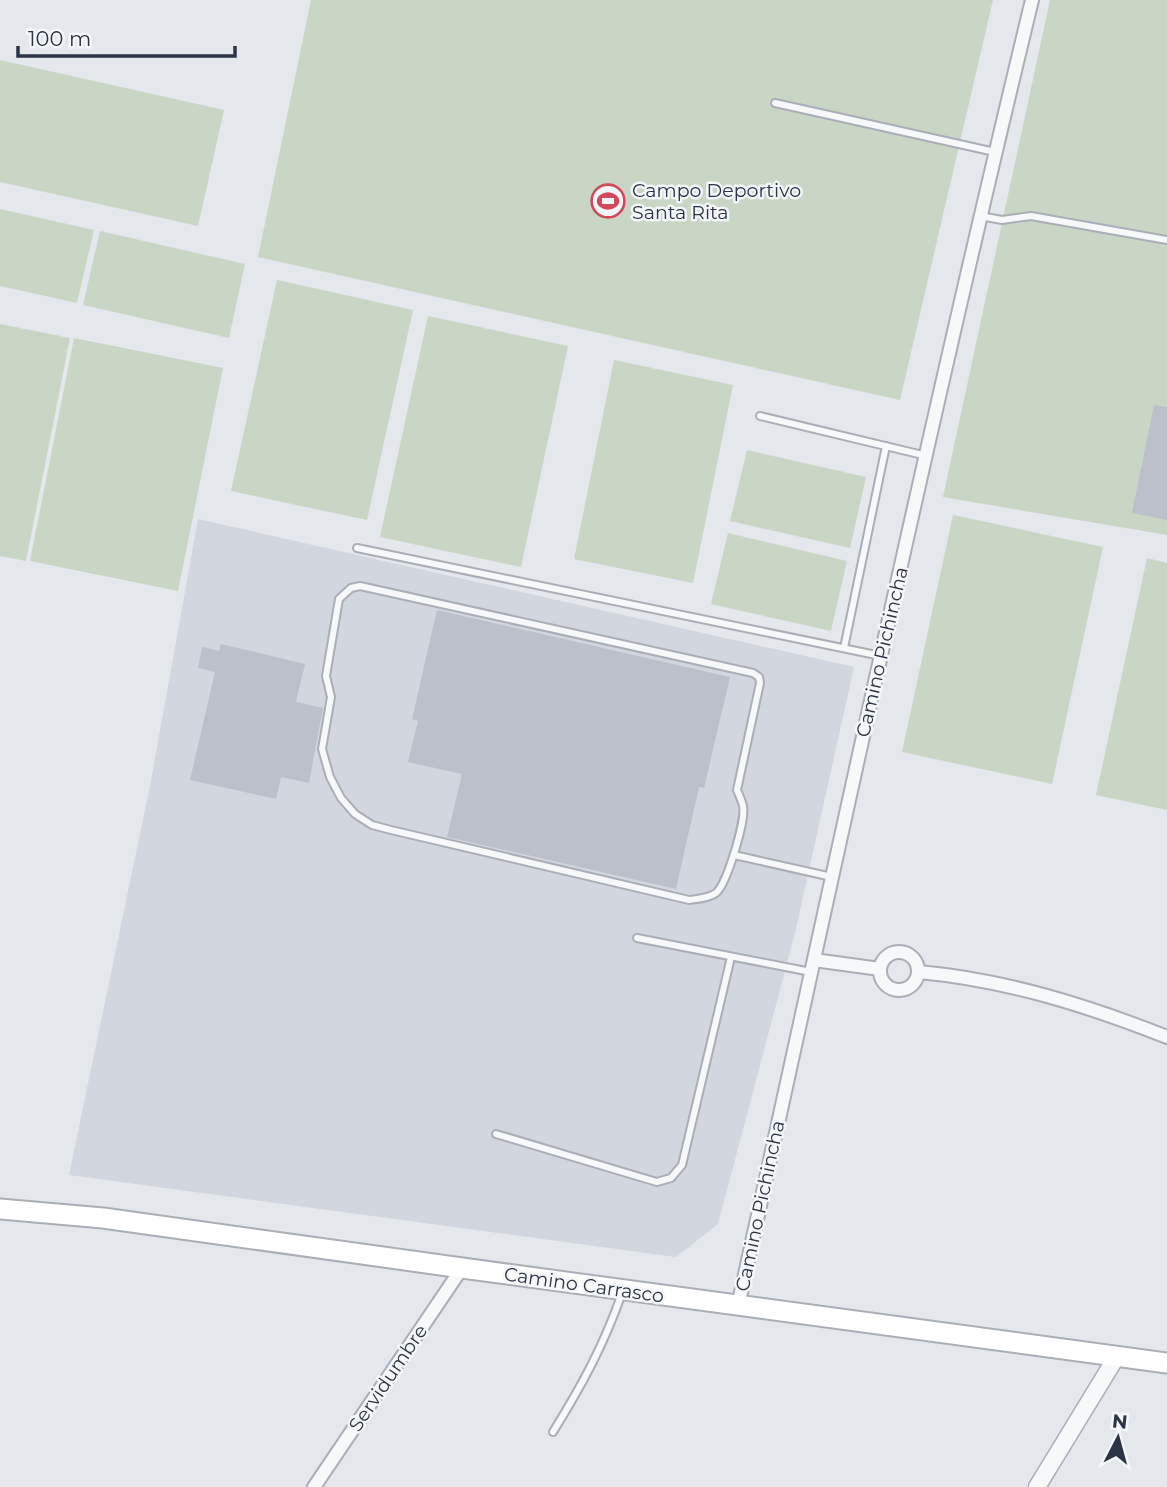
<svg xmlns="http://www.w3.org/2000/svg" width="1167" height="1487" font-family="Montserrat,sans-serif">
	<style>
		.built { fill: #d2d6de }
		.green { fill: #c9d6c5 }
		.building { fill: #bbc0ca }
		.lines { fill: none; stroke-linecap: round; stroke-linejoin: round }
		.service-casing { stroke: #a9aeb7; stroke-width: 10 }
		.minor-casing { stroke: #a9aeb7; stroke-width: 16 }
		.tertiary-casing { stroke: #a9aeb7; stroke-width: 19 }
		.secondary-casing { stroke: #a9aeb7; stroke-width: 23 }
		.service { stroke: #f7f8fa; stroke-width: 6 }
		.minor { stroke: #f7f8fa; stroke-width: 12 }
		.tertiary { stroke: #f7f8fa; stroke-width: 16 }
		.secondary { stroke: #fff; stroke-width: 19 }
		.labels { text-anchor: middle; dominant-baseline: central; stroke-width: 5; stroke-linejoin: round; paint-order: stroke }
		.poi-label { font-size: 19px; fill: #2b3445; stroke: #f4f6f9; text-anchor: start }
		.street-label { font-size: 19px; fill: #2b3445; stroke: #f4f6f9 }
	</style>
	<rect width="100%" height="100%" fill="#e4e7ec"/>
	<!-- built -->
	<polygon class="built" points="198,519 854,667 795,933 718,1224 676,1257 69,1175 151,781"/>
	<!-- green -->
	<g class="green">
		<polygon points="311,0 993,0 900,400 258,257"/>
		<polygon points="1050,0 1167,0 1167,535 943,497"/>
		<polygon points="0,60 224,110 198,226 0,182"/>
		<polygon points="0,209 94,230 77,303 0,286"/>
		<polygon points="100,231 245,264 229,338 83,305"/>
		<polygon points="277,280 413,310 367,520 231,491"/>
		<polygon points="428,316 568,346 521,567 380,537"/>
		<polygon points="0,324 70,338 26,561 0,556"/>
		<polygon points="74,338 223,368 178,591 30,561"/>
		<polygon points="614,360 733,385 693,583 574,559"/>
		<polygon points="747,450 866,477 850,548 730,521"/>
		<polygon points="953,515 1103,547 1052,784 902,752"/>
		<polygon points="728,533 847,561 831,631 711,604"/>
		<polygon points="1147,558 1167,563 1167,810 1096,795"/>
	</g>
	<!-- building -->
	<g class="building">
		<polygon points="1154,405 1167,407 1167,520 1132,513"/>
		<polygon points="437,610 730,677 704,788 699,787 676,889 447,837 462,774 408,762 418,721 412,719"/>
		<polygon points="221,644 305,664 296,702 323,708 309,783 281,777 276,799 190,780 215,672 198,668 202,647 219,651"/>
	</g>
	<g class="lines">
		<defs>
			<g id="service">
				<polyline points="775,103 995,152"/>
				<polyline points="980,216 1002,220 1031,216 1167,240"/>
				<polyline points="760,416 927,456"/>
				<polyline points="357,548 881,656"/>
				<path d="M360 586 753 673 759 677 760 683 737 790C739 795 742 801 743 806 746 820 727 884 716 893 709 898 698 899 689 900L391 830 372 825 355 814 341 798 330 777 322 749 331 697 326 676 339 599 351 588Z"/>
				<polyline points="844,648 886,446"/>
				<polyline points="734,855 832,877"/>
				<polyline points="637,938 811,972"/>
				<polyline points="496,1134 657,1182 671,1178 682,1165 731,957"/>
				<path d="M553 1432C582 1385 604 1345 622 1293"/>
			</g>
			<g id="minor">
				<circle cx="899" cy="971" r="19"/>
				<polyline points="814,960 880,969"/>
				<path d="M919 972C1006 980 1086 1005 1167 1037"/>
				<path d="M738 1306C834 870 927 434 1032 0"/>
				<polyline points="314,1487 462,1268"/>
			</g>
			<polyline id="tertiary" points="1037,1487 1117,1356"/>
			<polyline id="secondary" points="0,1209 103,1218 462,1268 1167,1363"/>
		</defs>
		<!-- service casing -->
		<use href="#service" class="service-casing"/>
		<!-- minor casing -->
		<use href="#minor" class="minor-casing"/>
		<!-- tertiary casing -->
		<use href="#tertiary" class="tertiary-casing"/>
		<!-- secondary casing -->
		<use href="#secondary" class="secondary-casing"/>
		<!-- service -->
		<use href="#service" class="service"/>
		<!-- minor -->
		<use href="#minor" class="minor"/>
		<!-- tertiary -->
		<use href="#tertiary" class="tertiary"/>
		<!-- secondary -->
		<use href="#secondary" class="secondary"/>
	</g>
	<!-- icons -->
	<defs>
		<symbol id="stadium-ring" viewBox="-11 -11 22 22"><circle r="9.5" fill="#f4f6f9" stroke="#d1495b" stroke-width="1.5"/><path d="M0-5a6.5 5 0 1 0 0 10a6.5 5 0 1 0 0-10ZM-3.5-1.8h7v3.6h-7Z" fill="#d1495b"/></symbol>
	</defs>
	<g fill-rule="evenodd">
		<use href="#stadium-ring" x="589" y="182" width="38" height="38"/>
	</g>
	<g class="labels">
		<!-- poi labels -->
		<g class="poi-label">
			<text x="632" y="190">Campo Deportivo<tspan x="632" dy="22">Santa Rita</tspan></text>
		</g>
		<!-- street labels -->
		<g class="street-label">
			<text transform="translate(882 652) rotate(-77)">Camino Pichincha</text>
			<text transform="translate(760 1206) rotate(-78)">Camino Pichincha</text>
			<text transform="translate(584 1285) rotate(8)">Camino Carrasco</text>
			<text transform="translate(388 1378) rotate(-56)">Servidumbre</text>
		</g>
	</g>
	<!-- north arrow -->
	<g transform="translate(1118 1438) rotate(6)" stroke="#f4f6f9" stroke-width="5" paint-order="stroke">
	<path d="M0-5L12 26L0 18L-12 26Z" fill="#2b3445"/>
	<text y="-10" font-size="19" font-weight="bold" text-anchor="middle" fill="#2b3445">N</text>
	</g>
	<!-- scale -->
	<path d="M18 46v10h217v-10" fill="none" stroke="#2b3445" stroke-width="3.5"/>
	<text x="28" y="46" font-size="21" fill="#2b3445" stroke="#f4f6f9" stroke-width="5" paint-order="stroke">100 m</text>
</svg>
